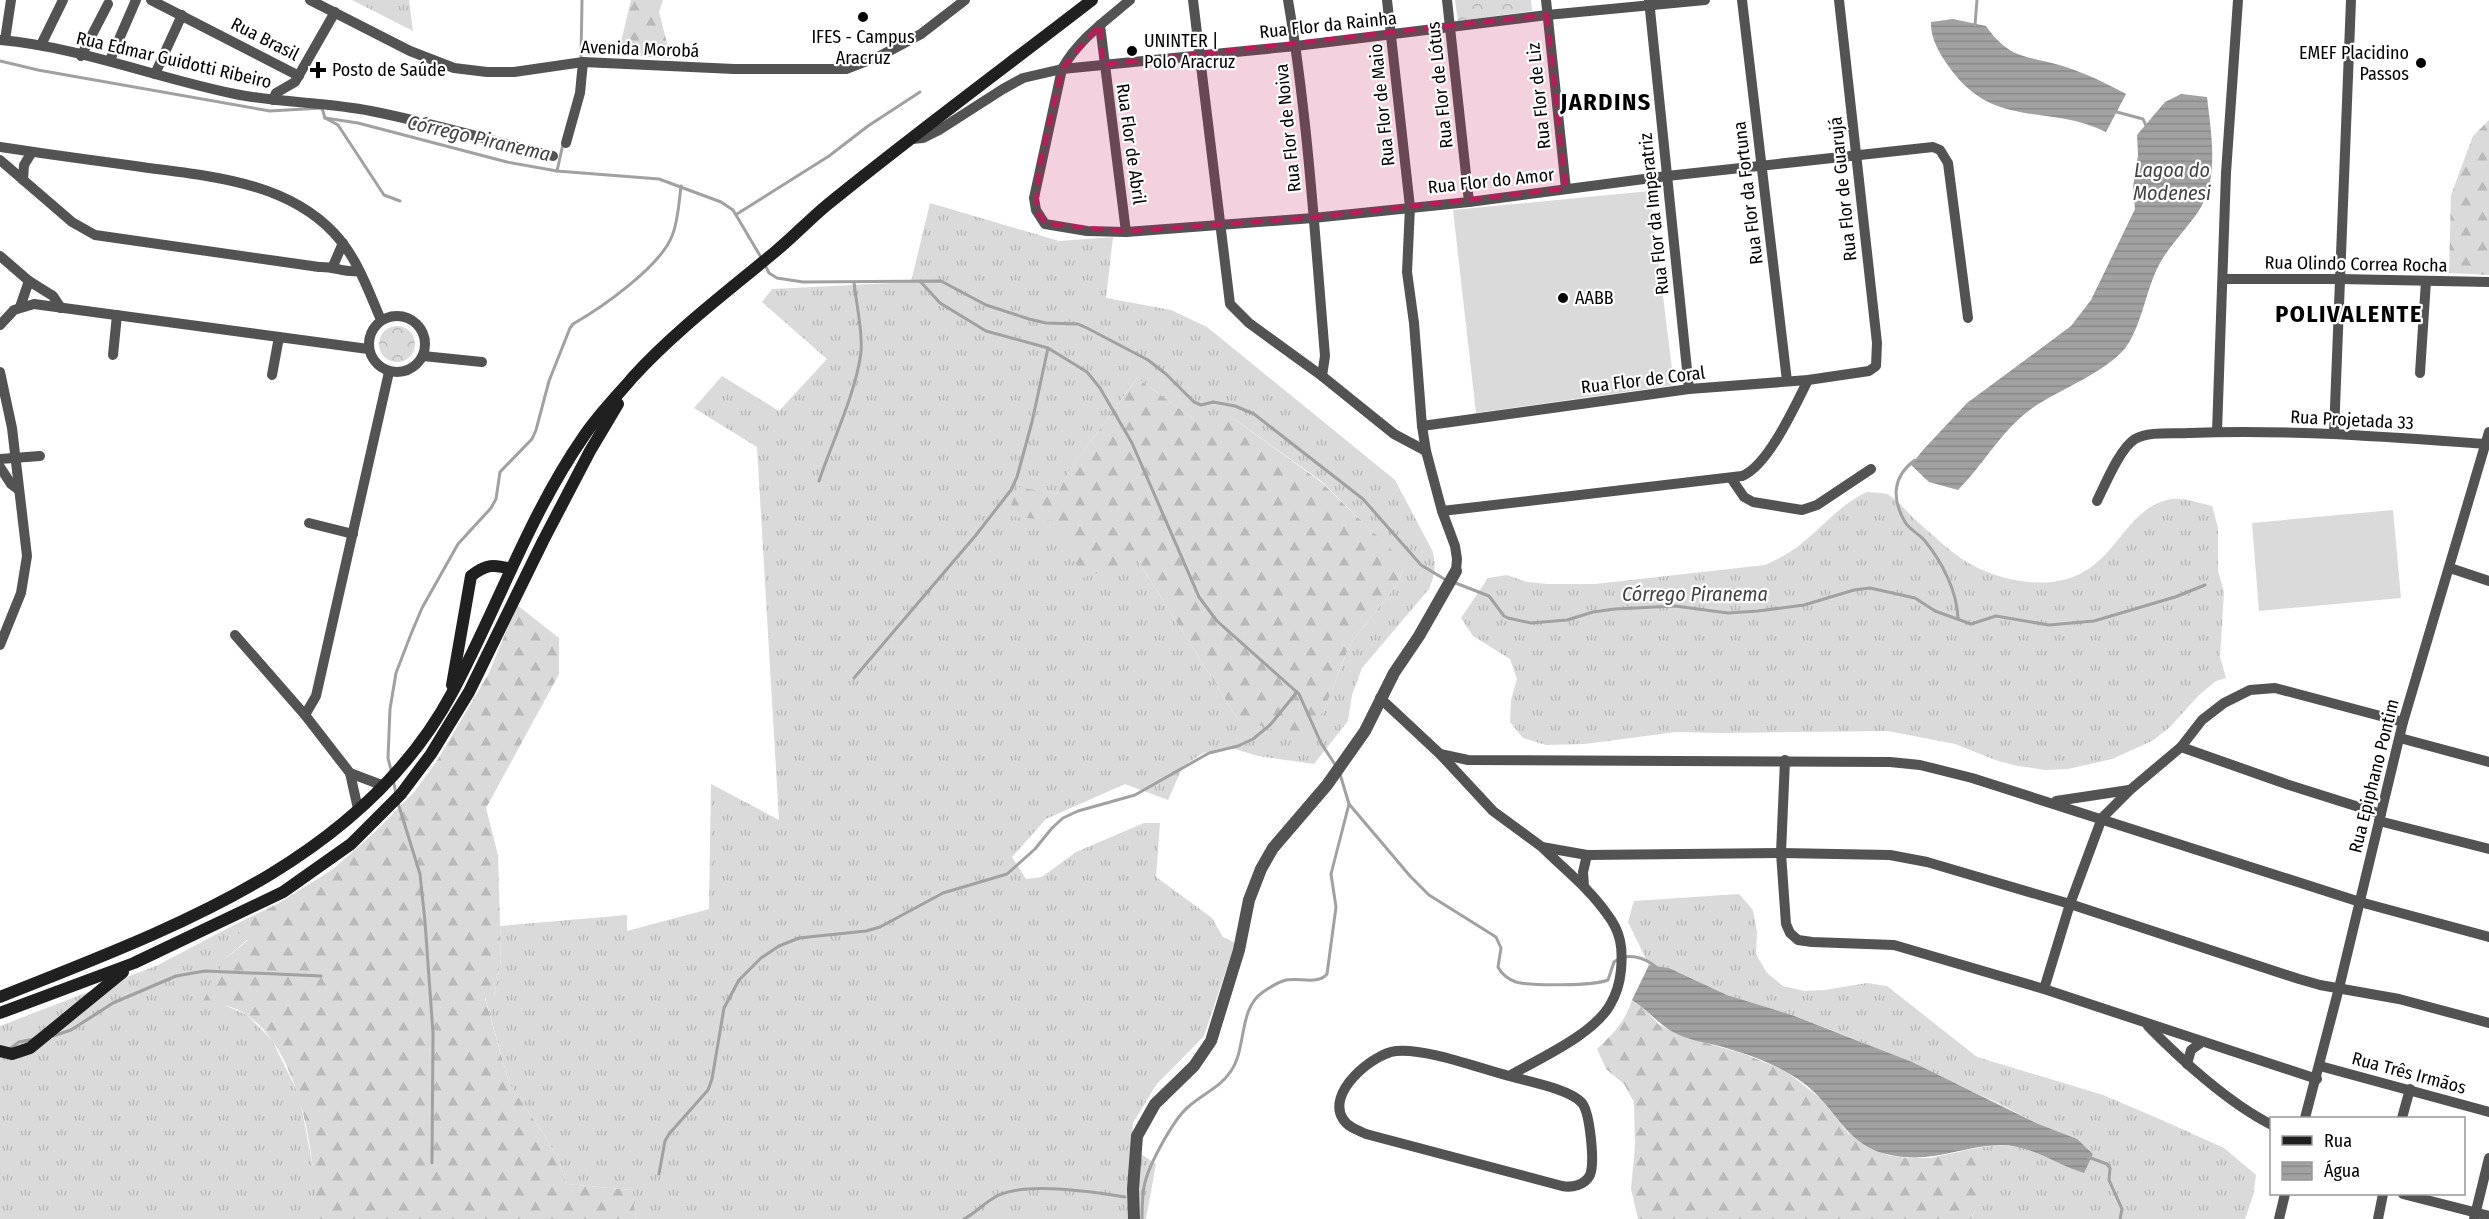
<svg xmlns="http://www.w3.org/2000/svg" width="2489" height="1219" font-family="'Fira Sans Condensed',sans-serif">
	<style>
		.grass { fill: url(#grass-tufts); fill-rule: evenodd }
		.forest { fill: url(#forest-firs) }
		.park { fill: url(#park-crowns) }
		.pitch { fill: #dadada }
		.water { fill: url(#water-rules) }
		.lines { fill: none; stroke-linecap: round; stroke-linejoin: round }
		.stream { stroke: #a1a1a1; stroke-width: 3 }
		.minor { stroke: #535353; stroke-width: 10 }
		.tertiary { stroke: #535353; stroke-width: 12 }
		.secondary { stroke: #202020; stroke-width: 12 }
		.marked { fill: #c2185b; fill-opacity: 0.2; stroke: #c2185b; stroke-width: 4.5; stroke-dasharray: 12 8; stroke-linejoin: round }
		.poi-dot { fill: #000; stroke: #fff; stroke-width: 2 }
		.labels { text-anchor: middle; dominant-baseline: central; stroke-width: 4.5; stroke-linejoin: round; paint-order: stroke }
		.street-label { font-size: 18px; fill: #000; stroke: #fff }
		.poi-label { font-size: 18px; fill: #000; stroke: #fff; text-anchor: start }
		.water-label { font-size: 20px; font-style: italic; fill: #424242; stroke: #fff }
		.district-label { font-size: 24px; font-weight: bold; letter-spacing: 1.5px; fill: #000; stroke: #fff }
	</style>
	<defs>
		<pattern id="grass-tufts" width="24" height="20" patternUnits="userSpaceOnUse" patternTransform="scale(1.5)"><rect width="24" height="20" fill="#dadada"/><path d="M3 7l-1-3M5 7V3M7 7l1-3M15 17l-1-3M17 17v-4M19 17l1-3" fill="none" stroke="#b9b9b9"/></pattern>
		<pattern id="forest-firs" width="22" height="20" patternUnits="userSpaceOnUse" patternTransform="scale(1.5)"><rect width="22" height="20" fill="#dadada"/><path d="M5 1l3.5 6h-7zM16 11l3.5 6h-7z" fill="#b9b9b9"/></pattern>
		<pattern id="park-crowns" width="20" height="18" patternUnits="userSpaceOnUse" patternTransform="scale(1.5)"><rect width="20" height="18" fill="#dadada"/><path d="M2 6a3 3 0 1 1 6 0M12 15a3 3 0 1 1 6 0" fill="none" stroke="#b9b9b9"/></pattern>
		<pattern id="water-rules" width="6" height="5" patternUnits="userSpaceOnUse" patternTransform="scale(1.5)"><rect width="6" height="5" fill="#a1a1a1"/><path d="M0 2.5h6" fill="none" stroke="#898989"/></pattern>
	</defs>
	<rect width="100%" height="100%" fill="#fff"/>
	<!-- grass -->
	<g class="grass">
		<polygon points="352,0 409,0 413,31"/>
		<path d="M930 203 1059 241 1113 237 1106 298 1171 310 1207 327 1395 480 1433 552C1436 566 1435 575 1429 589L1362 668 1352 695 1348 721 1314 764 1258 756 1228 747 1203 753 1183 766 1168 800 1125 784 1046 819 1012 857 1026 879 1042 877 1076 852 1144 823H1160L1156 877 1212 918 1223 937 1235 943 1204 1036 1156 1085 1133 1123 1132 1148 1156 1164 1146 1219H636L632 1190 566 1184 560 1162 546 1138 509 1083 485 997H494L501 959 500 926 627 915V931L709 909 711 784 779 820 757 447 694 408 722 376 779 411 827 359 762 302 772 289 911 282ZM1137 378 1195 420H1236L1321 481 1397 556 1403 569 1398 583 1350 644 1324 710 1237 718 1137 559 1057 521 1018 488 1057 494 1070 470Z"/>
		<path d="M1867 492C1873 493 1884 492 1889 495 1900 502 1909 515 1919 523 1934 536 1948 550 1965 561 1989 576 2024 585 2052 582 2115 575 2120 512 2167 500 2181 496 2198 503 2212 506L2218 528V571L2224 592 2220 657 2226 678 2216 681 2199 695 2169 728 2152 741 2112 759 2068 769 2045 770 2018 766 1998 761 1955 744 1888 731 1721 733 1676 732 1585 744 1546 745 1523 738 1510 722 1511 700 1517 679 1510 659 1473 636 1461 618 1488 578 1507 575 1527 582 1548 584H1595L1765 565C1778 559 1790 553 1801 544 1824 526 1840 504 1867 492Z"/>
		<path d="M1739 894 1753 910 1757 932 1756 954 1767 973 1783 986 1804 991 1825 990 1867 983 1887 986 1977 1057 2103 1095 2164 1121 2224 1148 2256 1175 2253 1196 2245 1219H1971C1981 1199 1981 1170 1977 1148L1998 1145 2021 1147 2042 1155 2093 1154 2076 1139 2036 1123 1998 1103 1852 1038 1792 1015 1727 995 1669 968 1649 965 1628 922 1634 901Z"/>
		<polygon points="230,927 248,939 225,959 220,1003 247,1015 272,1040 299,1095 316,1183 316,1219 0,1219 0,1026 158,965"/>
	</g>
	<!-- forest -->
	<g class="forest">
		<polygon points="631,0 663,0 659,12 671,59 618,54"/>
		<polygon points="2489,120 2489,275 2449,273 2451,195 2473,136"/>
		<polygon points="1137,378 1195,420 1236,420 1321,482 1398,556 1403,569 1398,583 1350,644 1324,710 1303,739 1237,718 1137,559 1082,578 1057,521 1007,516 1018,487 1057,494 1070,470"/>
		<path d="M517 605 559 638V674L486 808 498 855 501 959 494 997 485 998 509 1083 546 1138 560 1162 566 1184 632 1190 634 1201 636 1200 634 1204 636 1219H316C316 1158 301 1052 247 1015 234 1006 218 1003 203 1001L225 959 248 940 230 927 277 904 332 870 377 830 415 791 438 759 489 673Z"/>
		<path d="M1632 1000 1645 1008 1658 1024 1679 1035 1744 1054 1786 1071 1821 1099 1848 1133 1887 1155 1907 1158H1930L1977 1148 1984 1188 1971 1219H1638L1631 1189 1635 1146 1634 1102 1624 1084 1606 1069 1597 1049C1613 1034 1625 1022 1632 1000Z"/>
	</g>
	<!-- park -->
	<g class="park">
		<polygon points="1455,0 1531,0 1532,11 1458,21"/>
		<circle cx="397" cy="344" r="18"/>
	</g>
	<!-- pitch -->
	<g class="pitch">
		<polygon points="1650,191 1674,385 1476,413 1453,210"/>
		<polygon points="2393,510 2401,598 2259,611 2252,523"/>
	</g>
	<!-- water -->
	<g class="water">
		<path d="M1953 19 1986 26C2011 62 2030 55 2066 67 2087 74 2106 83 2126 94L2106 132C2046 102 1993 132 1947 64 1939 53 1930 37 1931 22Z"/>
		<path d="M2181 94 2207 97C2211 133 2220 180 2198 212 2185 231 2165 250 2156 271 2146 293 2140 328 2126 347 2107 372 2058 390 2031 409 2001 431 1984 464 1958 490L1929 482 1911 465 1923 450 1967 403 2071 326 2091 300 2135 209 2133 187 2138 155 2137 135 2165 102Z"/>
		<path d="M1649 965 1669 968 1727 995 1792 1015 1912 1062 2036 1123 2077 1139 2093 1154 2084 1173C2055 1164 2030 1144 1998 1145 1958 1147 1929 1165 1886 1154 1843 1143 1835 1105 1802 1082 1779 1065 1750 1055 1723 1047 1708 1043 1693 1041 1679 1035 1659 1026 1650 1011 1632 1000Z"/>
	</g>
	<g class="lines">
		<!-- stream -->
		<g class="stream">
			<polyline points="1975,25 1977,0"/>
			<polyline points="581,58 582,0"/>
			<polyline points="0,61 38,70 270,111 322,108 325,118"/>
			<polyline points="2113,111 2143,119 2147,128"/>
			<polyline points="325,118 358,123 507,162 557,171 659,179 721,202 733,210 762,259"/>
			<polyline points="327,119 338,125 384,195 400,201"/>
			<polyline points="557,171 563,144"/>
			<polyline points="737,214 829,156 868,126 920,92"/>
			<polyline points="765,265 769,273 777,278 803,282 941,281 986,305 1029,319 1046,323 1078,324 1087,328 1148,360 1166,374 1194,402 1201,405 1213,402 1235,406 1254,414 1363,499 1421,565 1446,580"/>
			<polyline points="920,281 940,303 986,331 1048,348 1087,372 1100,388 1132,443 1199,597 1217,621 1299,694 1321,743 1336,766"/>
			<path d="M1915 460C1893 476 1891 498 1905 522 1909 529 1919 534 1925 541 1942 562 1957 591 1958 618"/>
			<path d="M819 481C832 442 856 393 861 352 863 332 856 303 854 282"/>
			<polyline points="1453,582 1489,596 1504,616 1508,618 1531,623 1567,620 1593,612 1615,609 1675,606 1728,613 1758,611 1804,605 1854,590 1870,588 1915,598 1935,611 1971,624 1996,616 2049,625 2094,621 2175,597 2205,585"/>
			<polyline points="854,678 976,535 1011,490 1017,477 1032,422 1048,348"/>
			<path d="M391 770 388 758 390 709 396 673 411 634 422 608 458 544 491 508 496 499 500 472 532 439 536 430 549 381 570 328 573 324C601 308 660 267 672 236 678 222 679 202 681 186"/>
			<path d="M1340 774 1349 804 1410 876 1429 895 1496 937 1501 948 1498 967C1502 975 1508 979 1516 982 1531 986 1594 986 1608 980L1614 962C1627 952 1644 957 1656 967"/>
			<polyline points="393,779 396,794"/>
			<polyline points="398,803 420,874 425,922 433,1033 432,1163"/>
			<polyline points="53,1036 71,1030 113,1003 176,976 205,971 321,976"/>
			<polyline points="8,1050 19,1042 34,1039"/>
			<polyline points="2088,1157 2107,1164 2110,1168 2109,1180 2122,1209 2120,1219"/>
			<polyline points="659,1174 665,1141 669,1134 708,1090 712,1079 724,1008 739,980 761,958 779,946 799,938 866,931 880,927 943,893 1007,874 1035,849 1052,828 1063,818 1078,811 1135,795 1209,753 1238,746 1253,739 1270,725 1297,692"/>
			<path d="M964 1219C977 1212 986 1201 999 1195 1027 1182 1095 1192 1125 1197"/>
			<path d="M1142 1219C1142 1207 1142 1194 1145 1182 1150 1163 1173 1120 1188 1107 1202 1094 1220 1088 1231 1071 1247 1048 1238 1009 1263 992 1269 988 1277 983 1283 981 1297 976 1317 986 1327 974L1336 907 1331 874 1349 804"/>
		</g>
		<!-- minor -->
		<g class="minor">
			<polyline points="151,0 299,76"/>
			<polyline points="310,0 410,51 454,68 487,72 514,72 583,62 734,69 846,69 880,56 921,34 965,0"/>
			<path d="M1130 0C1105 21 1078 40 1062 69L1034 198 1036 210 1045 224 1087 231 1126 232 1313 218 1469 202 1667 176 1933 147 1940 150 1948 163 1968 318"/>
			<polyline points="1193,0 1230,304 1249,323 1322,376 1394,434 1426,451"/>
			<path d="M1288 0C1308 117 1315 238 1325 356L1322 376"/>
			<polyline points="1387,0 1410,207 1407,272 1414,323 1422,426 1426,451 1442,511 1455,546 1457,559 1456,571"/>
			<polyline points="1447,0 1469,202"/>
			<polyline points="1546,0 1566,189"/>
			<polyline points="1649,0 1689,389"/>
			<polyline points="1742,0 1787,381"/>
			<polyline points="1100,25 1126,232"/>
			<path d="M0 40C80 47 156 78 235 94 280 103 326 102 371 111 432 123 492 141 553 156"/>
			<polyline points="5,40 11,0"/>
			<polyline points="41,45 63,0"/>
			<polyline points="81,56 108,4"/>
			<polyline points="110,60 136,0"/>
			<polyline points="155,74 182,15"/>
			<polyline points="273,100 276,93 295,82 335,12"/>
			<polyline points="912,139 923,138 939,130 1003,89 1023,78 1062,69 1296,46 1547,15 1705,0"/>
			<polyline points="566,143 580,93 583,62"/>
			<path d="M0 147C45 154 90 160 135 166 203 176 283 179 334 233 357 257 368 290 381 320"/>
			<path d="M0 160 72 222 95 235 319 267C334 266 344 273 359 271"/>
			<polyline points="23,180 24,165 32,152"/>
			<polyline points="0,256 29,281 53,296 61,308"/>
			<polyline points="333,266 343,243"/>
			<polyline points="2223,279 2340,279 2489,282"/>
			<polyline points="20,307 29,281"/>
			<circle cx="397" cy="344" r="28"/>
			<polyline points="0,325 14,310 34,304 368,349"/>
			<polyline points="113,355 117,315"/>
			<polyline points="423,356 482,362"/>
			<polyline points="0,372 12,428 27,556 21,593 0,645"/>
			<polyline points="2420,373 2426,281"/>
			<polyline points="272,375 279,337"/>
			<polyline points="1422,426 1689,389 1808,380 1869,371 1876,366 1877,343 1839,0"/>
			<polyline points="2217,432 2226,173 2238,0"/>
			<polyline points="2334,433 2351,0"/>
			<polyline points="0,459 40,456"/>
			<polyline points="0,467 11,484 19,490"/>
			<polyline points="1731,478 1744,497 1753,502 1802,510 1817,505 1871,469"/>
			<path d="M2097 501C2105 485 2120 448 2135 439 2149 431 2173 434 2189 433 2288 429 2387 437 2486 444"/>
			<path d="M1442 511 1742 476C1768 466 1795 406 1808 380"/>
			<polyline points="309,523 353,534"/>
			<polyline points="2450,568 2489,581"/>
			<polyline points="235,635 305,715 350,773 384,786"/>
			<polyline points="1380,698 1440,754 1493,811 1542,847 1587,855 1781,853 1890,855 1927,862 2070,904 2299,979 2320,985 2399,999 2489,1023"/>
			<polyline points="305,715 316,696 389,372"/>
			<polyline points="2400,738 2489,762"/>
			<polyline points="2181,747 2289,785 2381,814"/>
			<polyline points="1440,754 1468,760 1890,762 1920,765 1972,778 2360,902 2489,937"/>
			<polyline points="1785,760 1781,853 1786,924 1790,933 1798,940 1812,942 1894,945 2044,989 2317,1079"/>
			<polyline points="350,773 358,809"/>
			<polyline points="2056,801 2129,790"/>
			<polyline points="2379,821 2489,849"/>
			<polyline points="1584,886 1583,872 1587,855"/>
			<polyline points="2044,989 2070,904 2102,818 2130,790 2181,747 2202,720 2224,703 2250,690 2275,688 2403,722"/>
			<path d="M2148 1026C2181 1060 2230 1104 2272 1125"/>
			<polyline points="2187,1064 2191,1050 2202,1042"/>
			<polyline points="2320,1066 2489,1112"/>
			<path d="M1509 1076C1527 1081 1570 1089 1582 1103 1590 1113 1595 1163 1590 1175 1585 1185 1572 1188 1562 1186L1366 1134C1357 1130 1348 1127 1343 1119 1326 1093 1372 1054 1396 1051 1426 1048 1478 1068 1509 1076 1538 1059 1593 1035 1610 1005 1616 995 1620 981 1621 970 1623 948 1621 932 1607 914 1589 888 1565 870 1543 848"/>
			<polyline points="2305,1118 2339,988 2403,722 2489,432"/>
			<polyline points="2402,1118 2410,1089"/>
			<polyline points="2403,1194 2489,1216"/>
			<polyline points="2279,1219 2285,1194"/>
			<polyline points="2378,1219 2383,1194"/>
			<polyline points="2474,1219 2489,1158"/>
		</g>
		<!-- tertiary -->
		<polyline class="tertiary" points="1134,1219 1133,1189 1137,1136 1155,1104 1194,1066 1211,1041 1239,950 1249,900 1261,869 1273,848 1327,785 1365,731 1394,673 1419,636 1456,571"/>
		<!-- secondary -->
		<g class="secondary">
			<path d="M452 685 471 576C486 564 494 564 511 569"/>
			<path d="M0 997C167 930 361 863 452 693 497 609 529 515 584 436 598 415 617 396 633 377 676 330 727 292 776 251 793 237 809 220 827 205 913 135 1004 68 1092 0"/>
			<polyline points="0,1013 134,963 283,892 351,844 401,794 431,754 469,692 543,541 590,451 618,404"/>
			<polyline points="0,1051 12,1054 30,1048 123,972"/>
		</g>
	</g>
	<!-- marked area -->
	<path class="marked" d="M1547 15 1566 189 1313 218 1126 232 1045 224 1036 210 1039 168 1062 69 1100 25 1103 65Z"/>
	<!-- markers -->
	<g class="poi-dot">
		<circle cx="863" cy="17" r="6"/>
		<circle cx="1132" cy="51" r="6"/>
		<circle cx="2421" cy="63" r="6"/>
		<path d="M315 61h6v6h6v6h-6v6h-6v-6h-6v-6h6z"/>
		<circle cx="1563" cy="298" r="6"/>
	</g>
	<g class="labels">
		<!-- street labels -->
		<g class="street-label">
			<text transform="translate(1328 25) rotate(-6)">Rua Flor da Rainha</text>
			<text transform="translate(265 39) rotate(27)">Rua Brasil</text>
			<text transform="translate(640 49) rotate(2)">Avenida Morobá</text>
			<text transform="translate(174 60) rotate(13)">Rua Edmar Guidotti Ribeiro</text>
			<text transform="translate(1440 85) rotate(-96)">Rua Flor de Lótus</text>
			<text transform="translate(1539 96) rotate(-96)">Rua Flor de Liz</text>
			<text transform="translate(1382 105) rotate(-96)">Rua Flor de Maio</text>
			<text transform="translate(1288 128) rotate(-96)">Rua Flor de Noiva</text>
			<text transform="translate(1131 144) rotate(82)">Rua Flor de Abril</text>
			<text transform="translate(1491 181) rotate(-6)">Rua Flor do Amor</text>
			<text transform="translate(1843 189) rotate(-96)">Rua Flor de Guarujá</text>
			<text transform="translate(1748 193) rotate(-97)">Rua Flor da Fortuna</text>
			<text transform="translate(1654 214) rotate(-96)">Rua Flor da Imperatriz</text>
			<text transform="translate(2356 264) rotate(1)">Rua Olindo Correa Rocha</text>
			<text transform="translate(1643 380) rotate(-7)">Rua Flor de Coral</text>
			<text transform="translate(2352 420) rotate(3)">Rua Projetada 33</text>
			<text transform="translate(2374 776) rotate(-76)">Rua Epiphano Pontim</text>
			<text transform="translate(2409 1073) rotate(15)">Rua Três Irmãos</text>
		</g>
		<!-- poi labels -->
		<g class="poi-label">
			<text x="863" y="37" text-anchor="middle">IFES - Campus<tspan x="863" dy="21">Aracruz</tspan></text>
			<text x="1144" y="41">UNINTER |<tspan x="1144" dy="21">Polo Aracruz</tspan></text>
			<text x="2409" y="53" text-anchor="end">EMEF Placidino<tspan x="2409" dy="21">Passos</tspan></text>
			<text x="332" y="70">Posto de Saúde</text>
			<text x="1575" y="298">AABB</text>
		</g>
		<!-- water labels -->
		<g class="water-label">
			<text transform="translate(479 138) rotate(13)">Córrego Piranema</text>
			<text x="2172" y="170">Lagoa do<tspan x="2172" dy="23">Modenesi</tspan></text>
			<text x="1695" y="594">Córrego Piranema</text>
		</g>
		<!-- district labels -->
		<g class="district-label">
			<text x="1606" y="102">JARDINS</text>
			<text x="2349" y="314">POLIVALENTE</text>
		</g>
	</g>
	<!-- legend -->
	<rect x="2270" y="1117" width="195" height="78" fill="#ffffff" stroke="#999999" stroke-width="1.5"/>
	<rect x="2282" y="1136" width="30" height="9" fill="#202020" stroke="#999999" stroke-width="1.5"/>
	<text x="2324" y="1147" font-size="18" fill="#000000">Rua</text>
	<rect x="2282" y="1162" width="30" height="18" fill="url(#water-rules)" stroke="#999999" stroke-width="1.5"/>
	<text x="2324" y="1177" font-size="18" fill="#000000">Água</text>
</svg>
